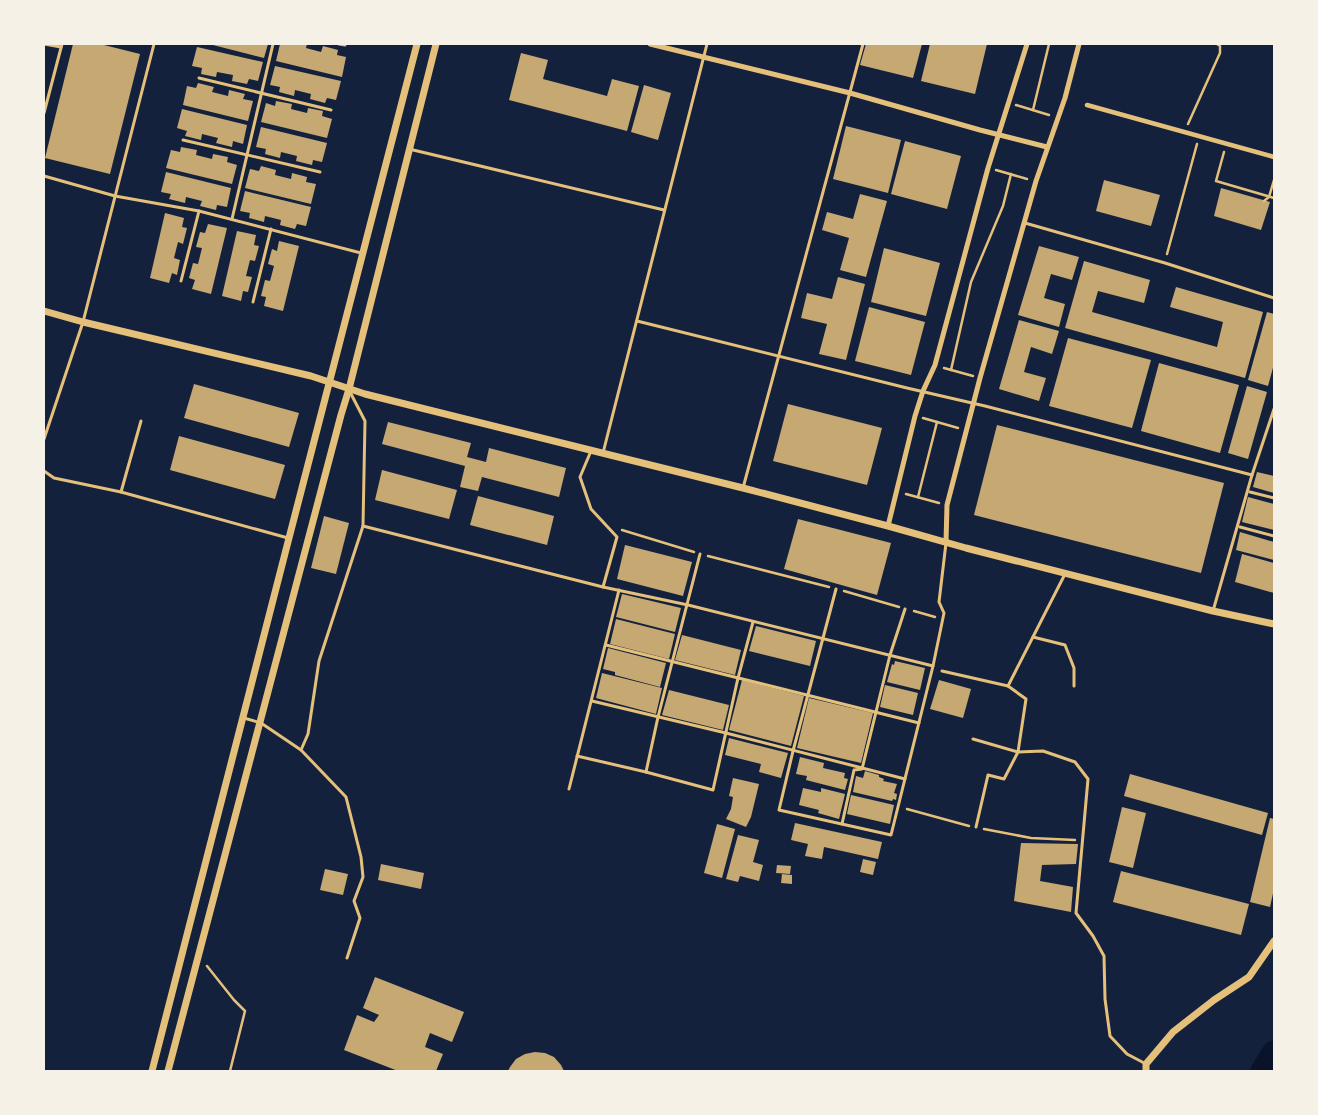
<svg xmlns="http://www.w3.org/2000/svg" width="1318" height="1115" font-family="'Times New Roman',serif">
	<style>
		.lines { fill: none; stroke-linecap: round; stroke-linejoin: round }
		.river { stroke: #0b132b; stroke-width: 25 }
		.building { fill: #c6a872 }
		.path { stroke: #e5c07b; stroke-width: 2.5 }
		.service { stroke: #e5c07b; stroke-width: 3 }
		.pedestrian { stroke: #e5c07b; stroke-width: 4.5 }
		.minor { stroke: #e5c07b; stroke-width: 5 }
		.tertiary { stroke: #e5c07b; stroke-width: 7 }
	</style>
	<rect width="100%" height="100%" fill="#14213d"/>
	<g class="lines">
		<!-- river -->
		<polyline class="river" points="1263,1071 1274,1053"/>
	</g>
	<!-- building -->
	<g class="building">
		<polygon points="73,44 100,44 140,54 110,174 45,158"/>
		<polygon points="209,44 268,44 264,58"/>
		<polygon points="280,44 307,44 306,48 321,52 323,46 338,50 337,55 346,57 342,77 276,61"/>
		<polygon points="866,44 922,44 913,78 860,65"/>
		<polygon points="930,44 987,44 975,94 921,81"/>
		<polygon points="197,47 263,62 258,81 249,79 247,84 232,81 233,75 217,72 216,77 201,74 202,68 192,66"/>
		<polygon points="521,53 548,60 543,79 607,96 612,79 639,86 627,131 509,100"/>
		<polygon points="275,66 341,81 336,100 327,98 325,103 310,99 311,94 295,90 294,96 279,92 280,87 270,85"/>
		<polygon points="198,83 214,87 212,92 228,96 229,90 245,94 243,99 253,101 248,121 183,105 187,86 196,88"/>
		<polygon points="644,85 671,93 658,140 631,132"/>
		<polygon points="276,101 292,104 291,109 307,113 308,108 323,111 322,116 332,119 327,138 261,122 266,103 275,106"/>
		<polygon points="182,109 247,125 243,144 233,141 232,147 216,143 218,138 202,134 201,140 185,136 187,131 177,128"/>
		<polygon points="846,126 901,140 888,193 833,179"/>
		<polygon points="261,127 327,143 322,162 313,160 312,165 296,161 297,156 281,152 280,158 265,154 266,149 256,147"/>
		<polygon points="905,141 961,156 947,209 891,194"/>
		<polygon points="181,147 197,150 196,155 212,159 213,154 228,157 227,162 237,165 232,184 166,168 171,150 180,152"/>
		<polygon points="261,166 276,170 275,175 291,179 292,173 307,177 306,182 316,184 311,204 245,188 250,169 259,171"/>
		<polygon points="166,172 231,188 227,207 217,205 216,210 200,206 202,201 186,197 185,203 169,199 171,194 161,192"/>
		<polygon points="1104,180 1160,195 1151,226 1096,211"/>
		<polygon points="1221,188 1270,202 1261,230 1214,216"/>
		<polygon points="245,191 311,207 306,226 297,224 295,229 280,225 281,220 265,216 264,222 249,218 250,213 240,211"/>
		<polygon points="860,194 887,201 866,277 840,270 849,238 822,230 827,212 853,219"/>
		<polygon points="165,213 184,218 182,227 187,228 183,244 178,242 174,258 180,260 177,275 172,273 169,283 150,278"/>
		<polygon points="208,224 227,228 211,294 192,289 195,280 189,278 193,263 198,264 202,248 196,247 200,232 205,233"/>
		<polygon points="237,231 256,235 254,245 259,246 255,261 250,260 246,276 252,277 248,292 243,291 241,301 222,296"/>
		<polygon points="279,241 299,246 283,311 264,306 266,297 261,296 265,280 270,281 274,266 268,264 272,249 277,251"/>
		<polygon points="1039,246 1079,257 1072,280 1051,274 1044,298 1065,304 1059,327 1018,315"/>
		<polygon points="884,248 940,263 926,316 871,302"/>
		<polygon points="1084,261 1150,280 1144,303 1098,291 1092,312 1217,347 1223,322 1170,307 1176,287 1263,312 1245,378 1065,328"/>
		<polygon points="838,277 865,284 846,360 819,354 827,324 801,318 807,293 832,299"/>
		<polygon points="869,307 925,322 911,375 855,361"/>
		<polygon points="1267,312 1274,314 1274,364 1268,386 1248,380"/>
		<polygon points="1019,320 1059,331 1052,354 1031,347 1024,372 1046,378 1039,401 999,389"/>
		<polygon points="1068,338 1151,360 1132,428 1049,406"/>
		<polygon points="1159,363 1239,385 1220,453 1141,431"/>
		<polygon points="194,384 299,413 289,447 184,418"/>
		<polygon points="1247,386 1267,392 1248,459 1228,453"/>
		<polygon points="788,404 882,428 867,485 773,461"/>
		<polygon points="388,422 471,443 467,457 486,462 489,448 566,468 559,497 482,477 478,491 460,487 465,466 382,444"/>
		<polygon points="997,425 1224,483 1201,573 974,515"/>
		<polygon points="179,436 285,465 275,499 170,470"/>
		<polygon points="382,470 457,490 449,519 375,500"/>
		<polygon points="1257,472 1274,476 1274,493 1253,487"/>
		<polygon points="478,496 554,516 547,545 470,525"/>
		<polygon points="1248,497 1274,504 1274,530 1242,522"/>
		<polygon points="324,516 349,523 336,574 311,568"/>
		<polygon points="798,519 891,543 877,595 784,569"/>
		<polygon points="1240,532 1274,542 1274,560 1236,550"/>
		<polygon points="625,545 692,562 683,596 617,579"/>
		<polygon points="1242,554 1274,563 1274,593 1235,582"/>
		<polygon points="622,594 681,608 675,632 616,617"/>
		<polygon points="616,619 675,634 669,659 610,644"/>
		<polygon points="756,626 816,641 810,666 749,651"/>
		<polygon points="682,635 741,650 735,675 675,660"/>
		<polygon points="608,648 666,663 660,687 615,675 615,672 603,669"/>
		<polygon points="895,661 925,668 920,690 887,682 892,664 894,665"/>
		<polygon points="602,673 662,688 656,714 596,698"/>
		<polygon points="742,680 804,696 791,746 729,730"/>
		<polygon points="939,680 971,689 963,718 930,709"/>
		<polygon points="885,685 918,693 913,715 880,707"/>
		<polygon points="669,690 729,705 723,730 662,715"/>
		<polygon points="809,698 873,713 861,763 797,748"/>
		<polygon points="729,738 788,753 781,778 759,772 761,764 725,755"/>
		<polygon points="800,757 824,763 823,768 845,773 844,778 848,779 845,790 806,780 807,776 796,774"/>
		<polygon points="865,771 879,775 879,777 884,779 883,781 897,784 894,793 897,794 896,800 893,799 892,801 853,792 856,776 863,778"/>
		<polygon points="1130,774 1268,813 1262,835 1124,796"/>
		<polygon points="733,778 759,784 751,817 746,827 726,819 731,809 733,797 729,796"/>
		<polygon points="803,788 821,792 821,788 845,794 839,819 818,813 819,810 799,805"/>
		<polygon points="851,795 894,805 890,824 847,814"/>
		<polygon points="1122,807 1146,813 1133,868 1109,862"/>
		<polygon points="1270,818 1274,819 1274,889 1270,907 1250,902"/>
		<polygon points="795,823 882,842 878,859 824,847 822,859 805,856 808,844 791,840"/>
		<polygon points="717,824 735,829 722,878 704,873"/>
		<polygon points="738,835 759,840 753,862 763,865 759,881 740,876 738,882 726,879"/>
		<polygon points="1021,843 1078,844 1076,864 1042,865 1040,881 1073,887 1071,912 1014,901"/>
		<polygon points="863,859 876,862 873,875 860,872"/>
		<polygon points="381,864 424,873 421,889 378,880"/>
		<polygon points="777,865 791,866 790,874 776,873"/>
		<polygon points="325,869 348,874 343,895 320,890"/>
		<polygon points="1121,871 1249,904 1241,935 1113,902"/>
		<polygon points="782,874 792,875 792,884 781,883"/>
		<polygon points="375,977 464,1012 452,1042 430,1033 425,1047 443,1054 436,1071 398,1071 344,1050 357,1015 374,1022 379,1015 363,1008"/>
		<polygon points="535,1052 545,1053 554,1057 561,1065 564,1071 508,1071 510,1067 516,1059 525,1054"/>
	</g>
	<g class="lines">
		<!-- path -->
		<g class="path">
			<polyline points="1016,105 1049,115"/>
			<polyline points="1033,110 1049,44"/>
			<polyline points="1188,124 1220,53 1220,46 1217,44"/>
			<polyline points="1224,152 1216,181 1274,198"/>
			<polyline points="996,170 1027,179"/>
			<polyline points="1264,201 1269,197 1274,180"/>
			<polyline points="1167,254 1197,144"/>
			<polyline points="944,368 973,376"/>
			<polyline points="951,370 971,282 1003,206 1011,174"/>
			<polyline points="923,418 958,428"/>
			<polyline points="906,494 939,503"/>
			<polyline points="918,497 937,422"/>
			<polyline points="622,530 694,552"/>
			<polyline points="708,556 829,587"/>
			<polyline points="844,591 899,607"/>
			<polyline points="914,611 935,617"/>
			<polyline points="907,809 969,826"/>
			<polyline points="984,829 1031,838 1075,840"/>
			<polyline points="207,966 234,1000 245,1011 230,1071"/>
		</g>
		<!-- service -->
		<g class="service">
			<polyline points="44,44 61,47"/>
			<polyline points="339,44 345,45"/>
			<polyline points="199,78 331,110"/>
			<polyline points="44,113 62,44"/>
			<polyline points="183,140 320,172"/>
			<polyline points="409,149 664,210"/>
			<polyline points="44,176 115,196 199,211 361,253"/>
			<polyline points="232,219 273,44"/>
			<polyline points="1025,223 1165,263 1274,298"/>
			<polyline points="181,281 199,211"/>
			<polyline points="253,302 271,229"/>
			<polyline points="637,321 907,388 985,406 1252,475"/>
			<polyline points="349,390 365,421 363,526 603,587 688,605 933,666"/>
			<polyline points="44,439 83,322 154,44"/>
			<polyline points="591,451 580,477 591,509 617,537 603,587"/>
			<polyline points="603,453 707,44"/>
			<polyline points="44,471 54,478 121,492 288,538"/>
			<polyline points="743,488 863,44"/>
			<polyline points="121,492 141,421"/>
			<polyline points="1250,492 1274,498"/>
			<polyline points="1240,527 1274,536"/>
			<polyline points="1065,574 1008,686 1026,699 1018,752 1043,751 1075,762 1088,779 1076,913 1093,936 1104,956 1105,999 1110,1036 1127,1054 1146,1064"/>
			<polyline points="836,589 793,751 779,810 891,835 933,666 944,613 939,602 946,543"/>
			<polyline points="1213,611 1252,475 1274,409"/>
			<polyline points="1033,637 1065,645 1074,668 1074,686"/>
			<polyline points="606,645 919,723"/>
			<polyline points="942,671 1008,686"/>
			<polyline points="592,701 726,733 905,779"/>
			<polyline points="244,718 261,723 301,750 346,797 361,857 363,877 354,901 360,918 347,958"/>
			<polyline points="973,739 1018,752 1004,779 988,775 976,827"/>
			<polyline points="301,750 308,734 319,661 363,526"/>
			<polyline points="577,756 646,772 713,790 738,678 753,622"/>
			<polyline points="646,772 658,717 700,554"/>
			<polyline points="569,789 619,590"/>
			<polyline points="842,824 854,770 862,769 890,655 905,609"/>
		</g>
		<!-- pedestrian -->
		<polyline class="pedestrian" points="1087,105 1274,157"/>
		<!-- minor -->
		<g class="minor">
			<polyline points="650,44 850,93 980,130 1047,147"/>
			<polyline points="888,526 915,416 923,391 935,365 988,168 1027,44"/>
			<polyline points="946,542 947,505 980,378 1036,181 1065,98 1079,44"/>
		</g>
		<!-- tertiary -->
		<g class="tertiary">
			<polyline points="44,311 83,322 311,376 365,394 743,488 888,526 966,548 1213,611 1274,624"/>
			<polyline points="152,1071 289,538 417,44"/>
			<polyline points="168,1071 341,415 349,389 436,44"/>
			<polyline points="1146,1071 1146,1064 1173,1032 1214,1000 1249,977 1274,941"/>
		</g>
	</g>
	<!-- border -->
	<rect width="1318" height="1115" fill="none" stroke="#f6f1e7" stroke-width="90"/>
</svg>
